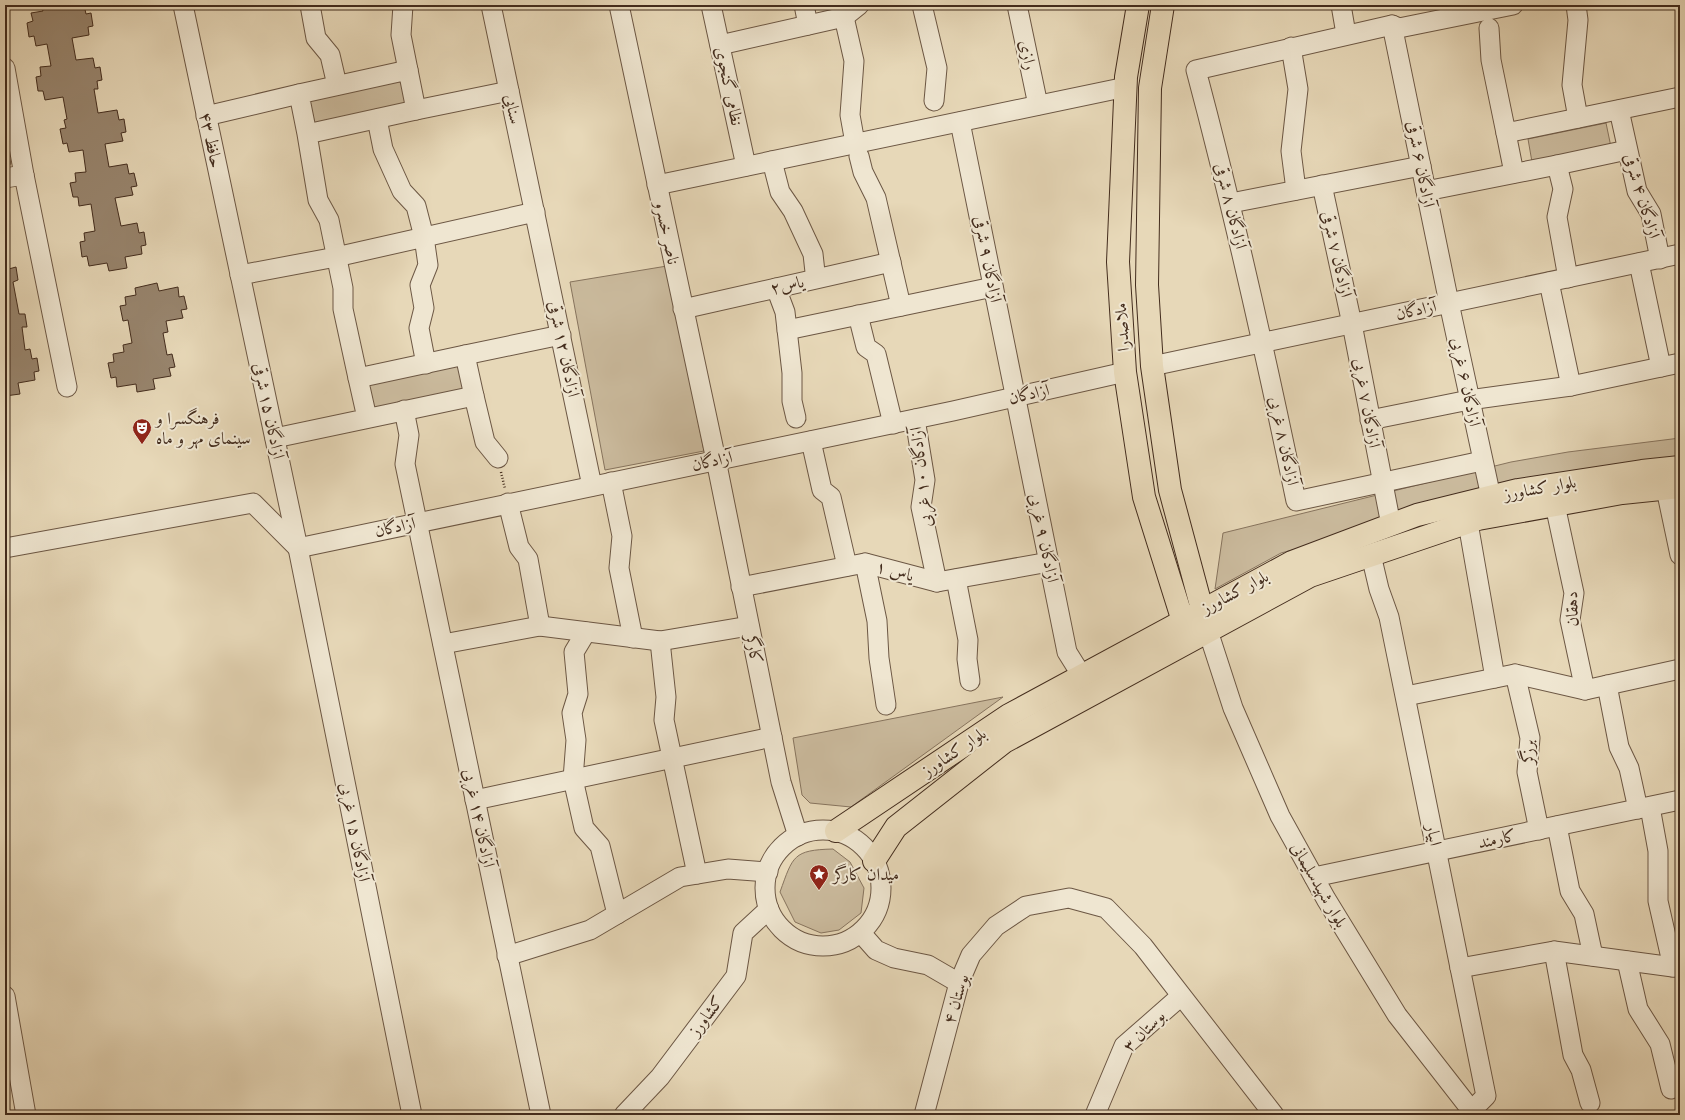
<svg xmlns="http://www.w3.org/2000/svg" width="1685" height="1120" font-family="Cardo,Amiri,serif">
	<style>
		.green { fill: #cbbb9e; stroke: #87745e }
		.building { fill: #98856e; stroke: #432c1d }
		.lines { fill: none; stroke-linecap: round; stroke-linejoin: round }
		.minor-casing { stroke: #6c5744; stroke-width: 21 }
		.major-casing { stroke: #432c1d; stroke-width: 24 }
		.path { stroke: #432c1d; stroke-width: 2.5; stroke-dasharray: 1 2; stroke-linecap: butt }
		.minor { stroke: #efe6d1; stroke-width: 19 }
		.major { stroke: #e7d8b8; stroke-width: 22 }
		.labels { text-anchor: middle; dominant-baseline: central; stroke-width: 4; stroke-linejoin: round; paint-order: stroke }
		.street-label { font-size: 17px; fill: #432c1d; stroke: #efe6d1 }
		.poi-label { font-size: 17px; fill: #432c1d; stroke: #efe6d1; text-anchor: start }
	</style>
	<rect width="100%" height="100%" fill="#e7d8b8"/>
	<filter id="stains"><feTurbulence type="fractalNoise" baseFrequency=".005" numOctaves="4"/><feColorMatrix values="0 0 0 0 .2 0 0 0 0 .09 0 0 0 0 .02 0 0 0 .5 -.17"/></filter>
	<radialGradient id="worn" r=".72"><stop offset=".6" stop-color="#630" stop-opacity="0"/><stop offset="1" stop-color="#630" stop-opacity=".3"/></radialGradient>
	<!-- green -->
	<g class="green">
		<polygon points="401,79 407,104 315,124 309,99"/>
		<polygon points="1606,123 1611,147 1532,162 1528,139"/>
		<polygon points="5,141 11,164 5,165"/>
		<polygon points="667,266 704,451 605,470 570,282"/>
		<polygon points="458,366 463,389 373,409 368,385"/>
		<polygon points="1680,438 1680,462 1491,497 1281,553 1215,589 1223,533 1511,462 1568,452"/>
		<polygon points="1003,697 851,807 810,803 802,795 793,738"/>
		<path d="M833 849 850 862 864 888 861 913 839 930 821 933 795 922 780 892C793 856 793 850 833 849Z"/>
	</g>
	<!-- building -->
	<g class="building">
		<polygon points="41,5 84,5 86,14 91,13 93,26 88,27 89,35 72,38 76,60 93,58 95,68 100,67 102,80 97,81 98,89 94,89 98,113 117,110 119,120 124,119 126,132 121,133 123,141 105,144 109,167 127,164 129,174 134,173 137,186 131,187 133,195 115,198 121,226 137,223 139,233 144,232 146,245 141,246 142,254 125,257 127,268 109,271 107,263 89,266 87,256 82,257 80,242 85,241 84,233 95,231 91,204 79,206 78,197 73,197 70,183 76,182 75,173 86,172 83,150 69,152 67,143 63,144 60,129 66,128 64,120 67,119 63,97 45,100 43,91 38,91 36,77 41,76 40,67 51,66 47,44 36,46 34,36 29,37 27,23 33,21 31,13 43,11"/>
		<polygon points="16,267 18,280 13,282 19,314 25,314 27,327 22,327 25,350 30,349 32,359 37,358 39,371 34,372 35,380 18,383 20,394 5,396 5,270"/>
		<polygon points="157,283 159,291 178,287 179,297 184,296 187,309 181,310 183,318 166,321 168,332 163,333 167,355 172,354 175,367 169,368 171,376 153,379 155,389 137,392 136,384 117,387 116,377 111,378 108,363 114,362 113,354 124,352 123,345 132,343 128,320 123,321 120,306 126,305 125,297 136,295 135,288"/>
	</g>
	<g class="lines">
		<defs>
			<g id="minor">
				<polyline points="183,5 298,548 412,1115"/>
				<polyline points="310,5 316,38 330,55 337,85"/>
				<polyline points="403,5 401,35 408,70"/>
				<polyline points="491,5 592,486"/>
				<polyline points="619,5 716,460 781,782 798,836"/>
				<polyline points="711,5 746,166"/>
				<polyline points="804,5 808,25"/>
				<polyline points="922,5 937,68 934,101"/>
				<polyline points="1017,5 1038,105"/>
				<polyline points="1341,5 1346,34"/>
				<polyline points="1576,5 1578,20 1572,85 1578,118"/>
				<polyline points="844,17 854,61 850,115 855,143"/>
				<polyline points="1392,25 1449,303 1491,497"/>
				<polyline points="1489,28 1491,60 1506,133 1680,97"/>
				<polyline points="720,45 844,17 859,5"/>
				<polyline points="1291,47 1298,89 1291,151 1296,190"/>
				<polyline points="5,68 24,175 67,387"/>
				<polyline points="416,110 509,91"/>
				<polyline points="1619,110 1637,191 1651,214 1660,259"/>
				<polyline points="206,116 299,94"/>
				<polyline points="377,119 383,149 402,191 416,206 424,237 428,265 420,285 424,308 419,328 426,364"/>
				<polyline points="960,122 1067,652 1082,676"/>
				<polyline points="1506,133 1514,173"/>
				<polyline points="307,134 416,110 408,70 299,94 307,134 318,200 329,220 343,288 343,309 358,378"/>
				<polyline points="859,156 863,172 876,198 901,306"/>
				<polyline points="772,161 780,192 793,211 813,254 815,272"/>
				<polyline points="5,178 24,175"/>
				<polyline points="657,185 1126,87"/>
				<polyline points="1322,185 1352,324 1391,525"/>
				<polyline points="1426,191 1557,165"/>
				<polyline points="1231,203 1421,166"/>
				<polyline points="1639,263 1661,367"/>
				<polyline points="240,275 336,257 535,212"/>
				<polyline points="1568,278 1557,217 1563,189 1557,165 1627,150"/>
				<polyline points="1549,282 1571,386"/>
				<polyline points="776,288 785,312 792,373 792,401 796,418"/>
				<polyline points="683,309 891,262"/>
				<polyline points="858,315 866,347 876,354 893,424"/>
				<polyline points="787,330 993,287"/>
				<polyline points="465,355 561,335"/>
				<polyline points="1152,366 1680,254"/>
				<polyline points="474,396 485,442 498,458"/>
				<polyline points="404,410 409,435 405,464 541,1115"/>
				<polyline points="915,419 925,480 921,507 937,582"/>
				<polyline points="1370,420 1469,400 1571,386 1680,363"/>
				<polyline points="275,438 474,396 465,355 358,378 367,418"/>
				<polyline points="811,441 822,490 831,497 847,566"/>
				<path d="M1482 461 1296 501C1266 356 1234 213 1196 70L1392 25 1399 28 1513 5"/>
				<polyline points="611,482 622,536 619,568 633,638"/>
				<polyline points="1666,489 1680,555"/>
				<polyline points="508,503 519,547 528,559 540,626"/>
				<polyline points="1555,505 1574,593 1570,620 1585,690"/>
				<polyline points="1468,523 1495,678"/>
				<polyline points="5,548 253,503 298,548"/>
				<polyline points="298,548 953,411 1125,372"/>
				<polyline points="1371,555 1379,589 1389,617 1486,1096 1471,1111"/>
				<polyline points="865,563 877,621 879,658 886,705"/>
				<polyline points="956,579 968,640 967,659 970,681"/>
				<polyline points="741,587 865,563 937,582 1049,562"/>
				<polyline points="1208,631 1233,708 1280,816 1326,899 1397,1015 1475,1115"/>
				<polyline points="586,632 574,652 578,694 572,713 576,740 573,779 584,828 600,846 617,914"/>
				<polyline points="660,641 666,697 664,720 697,874"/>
				<polyline points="443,644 540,626 660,641 749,626"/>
				<polyline points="1515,674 1530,738 1527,772 1539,830"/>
				<polyline points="1607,685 1619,747 1629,768 1638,809"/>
				<polyline points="1406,696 1515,674 1585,690 1680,669"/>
				<polyline points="475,800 772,737"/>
				<polyline points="1650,807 1658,851 1658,901 1673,967"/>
				<polyline points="1557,826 1570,891 1584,914 1593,956"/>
				<circle cx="823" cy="888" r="58"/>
				<polyline points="1314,877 1680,800"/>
				<polyline points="861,933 876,950 894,958 928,965 959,983"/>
				<polyline points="1554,951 1573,1055 1581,1070 1590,1103"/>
				<polyline points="507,956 590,930 680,877 728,869 768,872"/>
				<polyline points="1627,961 1638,1009 1660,1044 1671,1089"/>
				<polyline points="1460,968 1554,951 1673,967 1680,966"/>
				<polyline points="5,996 26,1115"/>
				<polyline points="624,1115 660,1077 736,976 743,933 769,909"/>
				<polyline points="924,1115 959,983 971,955 996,926 1026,906 1069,898 1106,908 1143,946 1274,1115"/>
				<polyline points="1095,1115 1124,1046 1181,996"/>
			</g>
			<g id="major">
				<polyline points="1138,5 1126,77 1118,262 1125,372 1144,497 1187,634"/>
				<polyline points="1163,5 1150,88 1147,285 1152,366 1170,490 1206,624"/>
				<polyline points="836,831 1009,715 1292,562 1417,515 1518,490 1642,471 1680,467"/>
				<polyline points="874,861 896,827 1004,742 1310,576 1478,519 1622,493 1680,487"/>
			</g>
		</defs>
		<!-- minor casing -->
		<use href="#minor" class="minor-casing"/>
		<!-- major casing -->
		<use href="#major" class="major-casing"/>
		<!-- path -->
		<polyline class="path" points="501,472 505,489"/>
		<!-- minor -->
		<use href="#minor" class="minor"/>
		<!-- major -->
		<use href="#major" class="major"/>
	</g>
	<!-- icons -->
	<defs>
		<symbol id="theatre-pin" viewBox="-11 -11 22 30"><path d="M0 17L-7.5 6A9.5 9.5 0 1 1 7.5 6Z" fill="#8f2418" stroke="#efe6d1"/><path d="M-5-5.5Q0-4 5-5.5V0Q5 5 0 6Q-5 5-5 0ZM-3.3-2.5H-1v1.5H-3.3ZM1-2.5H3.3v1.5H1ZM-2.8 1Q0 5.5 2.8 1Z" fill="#fff"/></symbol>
		<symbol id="sight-pin" viewBox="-11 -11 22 30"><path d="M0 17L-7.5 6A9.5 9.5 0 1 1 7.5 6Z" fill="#8f2418" stroke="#efe6d1"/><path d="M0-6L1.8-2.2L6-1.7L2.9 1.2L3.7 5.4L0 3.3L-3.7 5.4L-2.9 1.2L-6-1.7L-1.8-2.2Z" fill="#fff"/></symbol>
	</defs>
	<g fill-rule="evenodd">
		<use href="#theatre-pin" x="131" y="417" width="22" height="30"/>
		<use href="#sight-pin" x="808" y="863" width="22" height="30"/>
	</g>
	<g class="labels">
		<!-- street labels -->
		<g class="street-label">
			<text transform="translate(1028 55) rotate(78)">رازی</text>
			<text transform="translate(729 86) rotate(78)">نظامی گنجوی</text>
			<text transform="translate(513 109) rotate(78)">سنایی</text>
			<text transform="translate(211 140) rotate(78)">حافظ ۴۳</text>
			<text transform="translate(1421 164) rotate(79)">آزادگان ۶ شرقی</text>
			<text transform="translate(1642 196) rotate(73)">آزادگان ۴ شرقی</text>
			<text transform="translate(1231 206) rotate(76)">آزادگان ۸ شرقی</text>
			<text transform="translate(667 233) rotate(78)">ناصر خسرو</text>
			<text transform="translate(1337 254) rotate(77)">آزادگان ۷ شرقی</text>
			<text transform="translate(988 259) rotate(79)">آزادگان ۹ شرقی</text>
			<text transform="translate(787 285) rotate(-13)">یاس۲</text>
			<text transform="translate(1416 310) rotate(-12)">آزادگان</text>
			<text transform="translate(1122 327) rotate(-94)">ملاصدرا</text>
			<text transform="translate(564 349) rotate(78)">آزادگان ۱۲ شرقی</text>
			<text transform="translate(1466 382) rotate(78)">آزادگان ۶ غربی</text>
			<text transform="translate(1029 394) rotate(-13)">آزادگان</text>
			<text transform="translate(1367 403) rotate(80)">آزادگان ۷ غربی</text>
			<text transform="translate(269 411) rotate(78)">آزادگان ۱۵ شرقی</text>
			<text transform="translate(1284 441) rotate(78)">آزادگان ۸ غربی</text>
			<text transform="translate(712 461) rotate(-12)">آزادگان</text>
			<text transform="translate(921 477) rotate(-96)">آزادگان ۱۰ غربی</text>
			<text transform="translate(1540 488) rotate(-10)">بلوار کشاورز</text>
			<text transform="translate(395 527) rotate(-12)">آزادگان</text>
			<text transform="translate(1044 538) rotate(78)">آزادگان ۹ غربی</text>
			<text transform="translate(895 571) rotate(15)">یاس ۱</text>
			<text transform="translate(1235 592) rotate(-28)">بلوار کشاورز</text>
			<text transform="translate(1572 609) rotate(-92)">دهقان</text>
			<text transform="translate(754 649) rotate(79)">کارگر</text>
			<text transform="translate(954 752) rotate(-34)">بلوار کشاورز</text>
			<text transform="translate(1528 752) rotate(-88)">برزگر</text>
			<text transform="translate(479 818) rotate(78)">آزادگان ۱۴ غربی</text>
			<text transform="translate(355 832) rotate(79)">آزادگان ۱۵ غربی</text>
			<text transform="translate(1434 835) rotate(79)">ابیار</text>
			<text transform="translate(1497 839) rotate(-12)">کارمند</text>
			<text transform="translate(1319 885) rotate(60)">بلوار شهیدسلیمانی</text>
			<text transform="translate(956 999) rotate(-73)">بوستان ۴</text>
			<text transform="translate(706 1016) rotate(-53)">کشاورز</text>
			<text transform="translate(1144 1031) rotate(-45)">بوستان ۳</text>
		</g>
		<!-- poi labels -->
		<g class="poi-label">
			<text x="156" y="418">فرهنگسرا و<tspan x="156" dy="20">سینمای مهر و ماه</tspan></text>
			<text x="833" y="874">میدان کارگر</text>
		</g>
	</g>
	<!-- margin -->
	<rect width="1685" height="1120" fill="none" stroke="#e7d8b8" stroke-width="20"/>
	<rect x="6" y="6" width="1673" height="1108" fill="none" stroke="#432c1d" stroke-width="2"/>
	<rect x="10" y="10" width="1665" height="1100" fill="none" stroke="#432c1d"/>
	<rect width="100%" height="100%" filter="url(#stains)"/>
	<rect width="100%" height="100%" fill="url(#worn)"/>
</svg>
